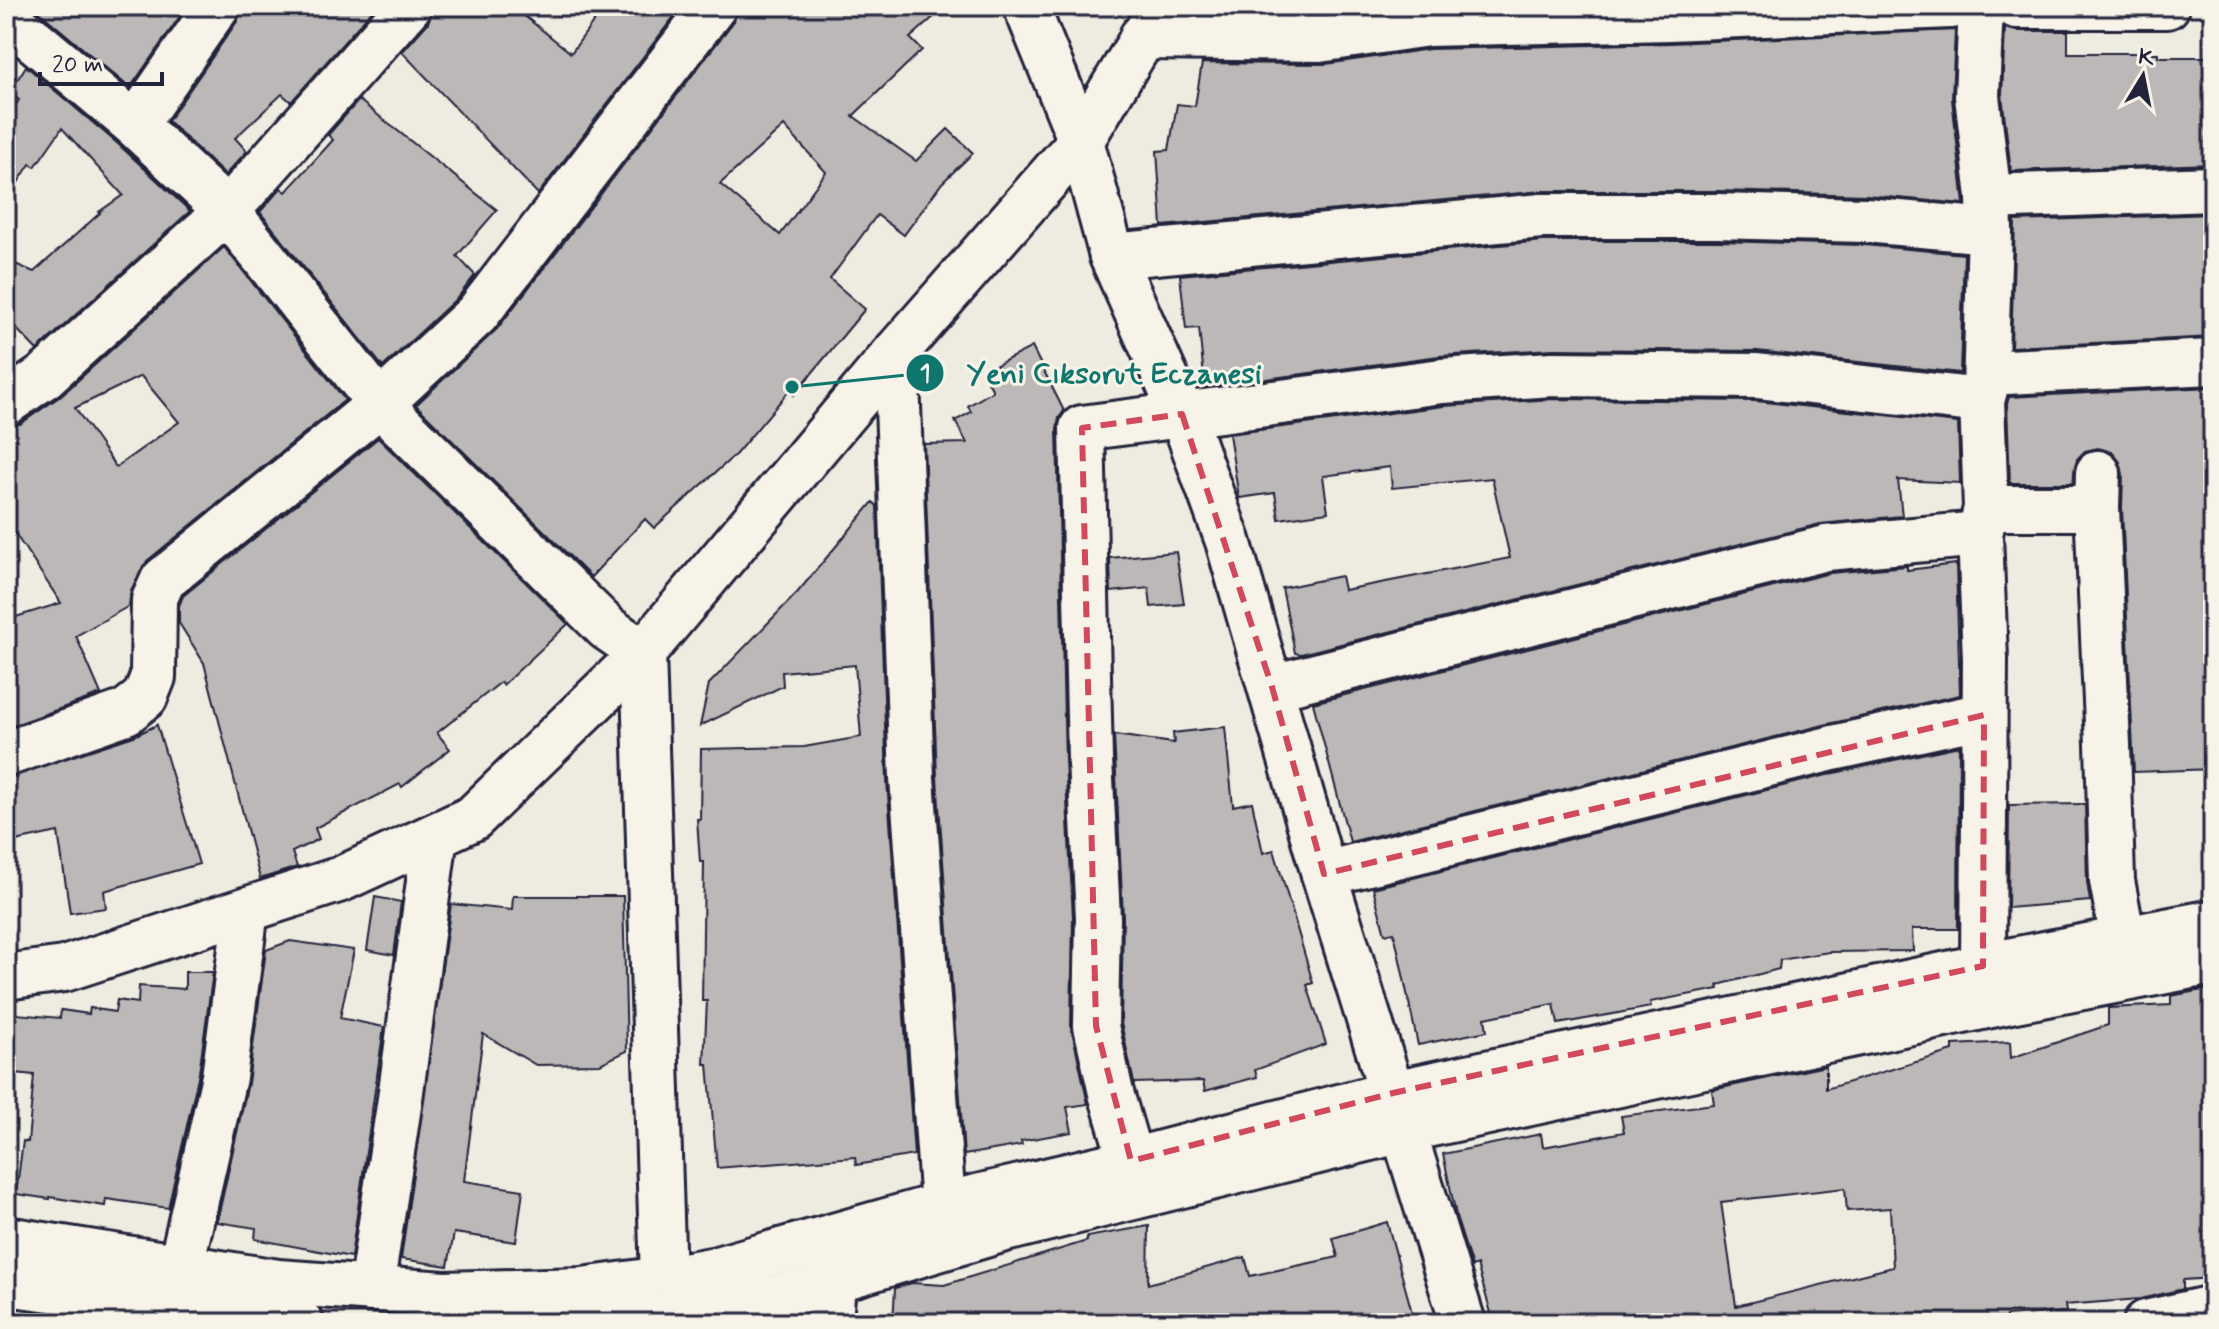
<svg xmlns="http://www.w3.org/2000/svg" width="2219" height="1329" font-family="Mynerve,sans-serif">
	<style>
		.building { fill: #bbb8b7; stroke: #22223b; stroke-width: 2; fill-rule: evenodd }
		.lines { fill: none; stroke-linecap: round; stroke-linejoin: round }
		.street-casing { stroke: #22223b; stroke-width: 50 }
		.secondary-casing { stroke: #22223b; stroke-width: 50 }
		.street { stroke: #f7f3e8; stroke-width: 44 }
		.secondary { stroke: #f7f3e8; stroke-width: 44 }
		.marked { fill: none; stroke: #d1495b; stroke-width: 6; stroke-dasharray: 16 10; stroke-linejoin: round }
		.leader { fill: none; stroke: #0f766e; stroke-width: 3 }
		.callout-dot { fill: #0f766e; stroke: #f7f3e8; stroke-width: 3 }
		.mark-label { font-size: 24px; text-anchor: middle; font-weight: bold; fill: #fff }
		.callout-label { font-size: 30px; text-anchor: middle; font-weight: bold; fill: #0f766e; stroke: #f7f3e8; stroke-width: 6; stroke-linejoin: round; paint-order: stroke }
	</style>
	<rect width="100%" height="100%" fill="#eeebe1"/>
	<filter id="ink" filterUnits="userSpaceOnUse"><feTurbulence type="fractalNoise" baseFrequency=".0125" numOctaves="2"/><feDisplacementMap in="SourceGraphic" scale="16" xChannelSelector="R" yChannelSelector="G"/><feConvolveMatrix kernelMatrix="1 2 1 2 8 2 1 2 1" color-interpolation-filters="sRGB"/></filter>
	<g filter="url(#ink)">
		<!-- building -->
		<g class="building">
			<polygon points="32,6 187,6 130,88"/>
			<polygon points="242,6 376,6 291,102 282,94 235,138 247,151 225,175 168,121 238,20"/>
			<polygon points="433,6 512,6 571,53 605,6 682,6 538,194 402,52 428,23"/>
			<path d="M738 6H946L910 38 922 50 853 116 916 161 948 129 973 153 942 183 904 235 877 215 830 279 865 309 794 395 789 391 736 454 654 528 645 519 591 577 416 405 497 329 734 21ZM784 126 826 172 780 235 720 184Z"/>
			<polygon points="1239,6 1314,6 1313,14 1238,13"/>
			<polygon points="2005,28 2016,31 2068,31 2068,53 2158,53 2158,57 2213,57 2213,164 2011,171 2002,95"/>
			<polygon points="1955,30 1952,99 1964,204 1866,195 1719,191 1542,191 1162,226 1157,151 1169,150 1177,104 1195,106 1202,63 1326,64 1430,49 1671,43"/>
			<polygon points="26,66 118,144 190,211 37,350 6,318 6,260 34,272 100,213 99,212 123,195 62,128 35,167 30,164 6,201 6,119 19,100 9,93"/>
			<polygon points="359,100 497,210 457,256 475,275 458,297 383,367 260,212 281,188 286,192 333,140 328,135"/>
			<polygon points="2213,214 2213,337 2011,347 2015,221"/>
			<polygon points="1543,241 1718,241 1864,245 1964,254 1960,373 1757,351 1553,349 1439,356 1205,387 1199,328 1186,329 1180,275"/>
			<path d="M224 247 345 400 147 561 131 590 129 606 76 636 101 694 6 728V620L61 603 6 520V428L20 424 62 395ZM141 376 179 422 116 467 75 408Z"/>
			<polygon points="1032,347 1064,411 1059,418 1057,429 1065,760 1073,918 1071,1026 1088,1104 1067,1107 1072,1132 1021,1141 1022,1145 964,1155 937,777 924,444 967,443 955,421 971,412 968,406 993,391 983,372"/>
			<polygon points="2213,387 2213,769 2134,772 2122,508 2123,474 2120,462 2112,452 2098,448 2085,451 2077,459 2073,483 2010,483 2007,404 2009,397"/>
			<polygon points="1554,399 1756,401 1958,423 1960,483 1898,480 1902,516 1820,524 1301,654 1295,653 1282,588 1341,576 1344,590 1510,558 1492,478 1392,488 1390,467 1323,476 1328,512 1279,519 1275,493 1239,498 1229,434 1444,406"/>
			<polygon points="378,438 568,624 503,685 501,682 437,733 450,749 402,787 400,784 315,828 319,839 292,852 297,867 260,879 204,663 179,623 179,606 183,596"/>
			<polygon points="873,502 877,506 887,780 914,1155 856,1165 855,1157 717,1168 708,1064 704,1064 707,1001 702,1001 704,862 700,862 697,819 700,819 701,749 804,747 861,737 855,665 782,672 783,686 700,726 709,684 797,593"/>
			<polygon points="1176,552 1184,604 1151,607 1149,588 1111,592 1110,558"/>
			<polygon points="1956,564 1960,695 1828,724 1350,842 1313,703 1830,573 1907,566 1907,570"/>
			<polygon points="157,725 199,864 104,891 106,908 70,913 58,832 6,843 6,778 134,736"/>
			<polygon points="1225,727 1233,806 1252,802 1263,853 1274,850 1313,983 1307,985 1326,1044 1255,1070 1257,1077 1205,1091 1203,1081 1134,1083 1121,1023 1123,917 1114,735 1174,743 1173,733"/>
			<polygon points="1959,746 1958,929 1912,929 1913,951 1829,952 1780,960 1779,969 1718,985 1719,989 1650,1002 1651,1007 1558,1024 1554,1004 1485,1018 1487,1031 1418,1045 1394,932 1385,934 1373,888 1839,772"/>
			<polygon points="2085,804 2087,882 2090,901 2008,908 2009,805"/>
			<polygon points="513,896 623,896 627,1051 600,1064 536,1065 483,1034 464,1181 523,1190 516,1242 454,1233 448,1266 401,1259 451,904 512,910"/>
			<polygon points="375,897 401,902 394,955 367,950"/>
			<polygon points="290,941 354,950 340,1018 384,1027 351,1257 255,1239 256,1228 217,1222 248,1083 266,950"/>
			<polygon points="185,972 213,972 199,1073 168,1208 106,1199 105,1206 50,1197 50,1199 16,1194 23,1141 28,1142 34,1075 6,1072 6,1013 60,1018 61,1010 89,1014 90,1008 115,1012 117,1000 138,1003 139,986 185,989"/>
			<path d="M2213 988V1278L2183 1280V1289L2140 1299 2065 1305 2066 1312 2006 1316V1320L1897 1323 1896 1312 1854 1323H1494L1477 1265 1472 1267 1457 1220 1443 1154 1541 1134 1543 1147 1624 1132 1621 1116 1714 1104 1712 1090 1826 1066V1089L1953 1051V1045L2010 1042 2011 1058 2108 1025V1008L2171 1005V996ZM1845 1188 1847 1211 1890 1208 1893 1267 1736 1306 1721 1202Z"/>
			<polygon points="1387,1222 1415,1323 893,1323 895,1288 912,1283 944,1285 1087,1241 1087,1237 1149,1226 1148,1284 1245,1257 1250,1276 1338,1257 1333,1238"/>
		</g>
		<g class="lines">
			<defs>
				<g id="street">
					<polyline points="1026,6 1081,141"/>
					<polyline points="1981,6 1977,96 1989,197 1990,231 1985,390 1982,401 1986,508 1980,534 1985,659 1983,966"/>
					<polyline points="2016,6 2167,6"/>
					<polyline points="1142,37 1326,39 1428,24 1670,18 1950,6"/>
					<polyline points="135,125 217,6"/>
					<polyline points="1989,197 2213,189"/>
					<polyline points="1112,256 1542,216 1718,216 1865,220 1990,231"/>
					<polyline points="896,352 912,778 943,1205"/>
					<polyline points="1986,373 2213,362"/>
					<polyline points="6,403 45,376 227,211 409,6"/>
					<polyline points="2098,473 2097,508 2108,744 2112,881 2123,939"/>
					<polyline points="1986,508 2097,508"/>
					<polyline points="1272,687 1826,548 1980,534"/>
					<polyline points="6,754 126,712 145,697 153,677 154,600 163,580 380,404 477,314 714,6"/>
					<polyline points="1324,874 1833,748 1984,715"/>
					<polyline points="6,977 64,969 341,879 473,818 643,653 607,628 380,404 227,211 135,125 10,20"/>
					<polyline points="1131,1161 1111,1093 1096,1026 1098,918 1090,759 1082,428 1442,381 1553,374 1757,376 1982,401"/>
					<polyline points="181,1265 224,1077 246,910"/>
					<polyline points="371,1289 400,1099 435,836"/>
					<polyline points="830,1323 833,1281"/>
					<polyline points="2146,1323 2213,1308"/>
				</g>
				<g id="secondary">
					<polyline points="1081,141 1112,256 1182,414 1228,541 1324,874 1463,1323"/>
					<polyline points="6,1239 278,1282 445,1294 582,1290 663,1279 717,1269 943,1205 1131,1161 1393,1093 2018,959 2213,922"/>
					<polyline points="663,1279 643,653 896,352 1081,141 1162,6"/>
					<polyline points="6,1283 301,1323"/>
					<polyline points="557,1323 671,1314 775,1298 1001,1230 1403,1130 2010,1001 2213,962"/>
				</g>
			</defs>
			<!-- street casing -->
			<use href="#street" class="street-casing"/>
			<!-- secondary casing -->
			<use href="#secondary" class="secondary-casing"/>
			<!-- street -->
			<use href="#street" class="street"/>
			<!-- secondary -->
			<use href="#secondary" class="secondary"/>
		</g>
	</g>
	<!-- marked area -->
	<path class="marked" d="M1182 414 1272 687 1324 874 1984 715 1983 966 1393 1093 1131 1161 1096 1026 1082 428Z"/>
	<!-- callouts -->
	<path class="leader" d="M792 387L925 373"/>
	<g class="callout-dot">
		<circle cx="792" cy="387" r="8"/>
		<circle cx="925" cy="373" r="20"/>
	</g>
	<g class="mark-label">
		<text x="925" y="381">1</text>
	</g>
	<g class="callout-label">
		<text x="1114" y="383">Yeni Cıksorut Eczanesi</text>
	</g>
	<!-- margin -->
	<rect width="2219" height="1329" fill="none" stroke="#f7f3e8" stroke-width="32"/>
	<rect x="16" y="16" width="2187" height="1297" fill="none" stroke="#22223b" stroke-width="3" filter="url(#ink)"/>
	<!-- north arrow -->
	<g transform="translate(2143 76) rotate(10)" stroke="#f7f3e8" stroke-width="6" paint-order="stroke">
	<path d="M0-6L14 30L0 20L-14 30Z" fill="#22223b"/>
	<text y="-12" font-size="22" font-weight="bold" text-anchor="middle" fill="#22223b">K</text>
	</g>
	<!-- scale -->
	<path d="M40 72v12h122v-12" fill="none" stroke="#22223b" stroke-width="4"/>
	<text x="52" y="72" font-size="24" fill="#22223b" stroke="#f7f3e8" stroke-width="6" paint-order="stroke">20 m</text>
</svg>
